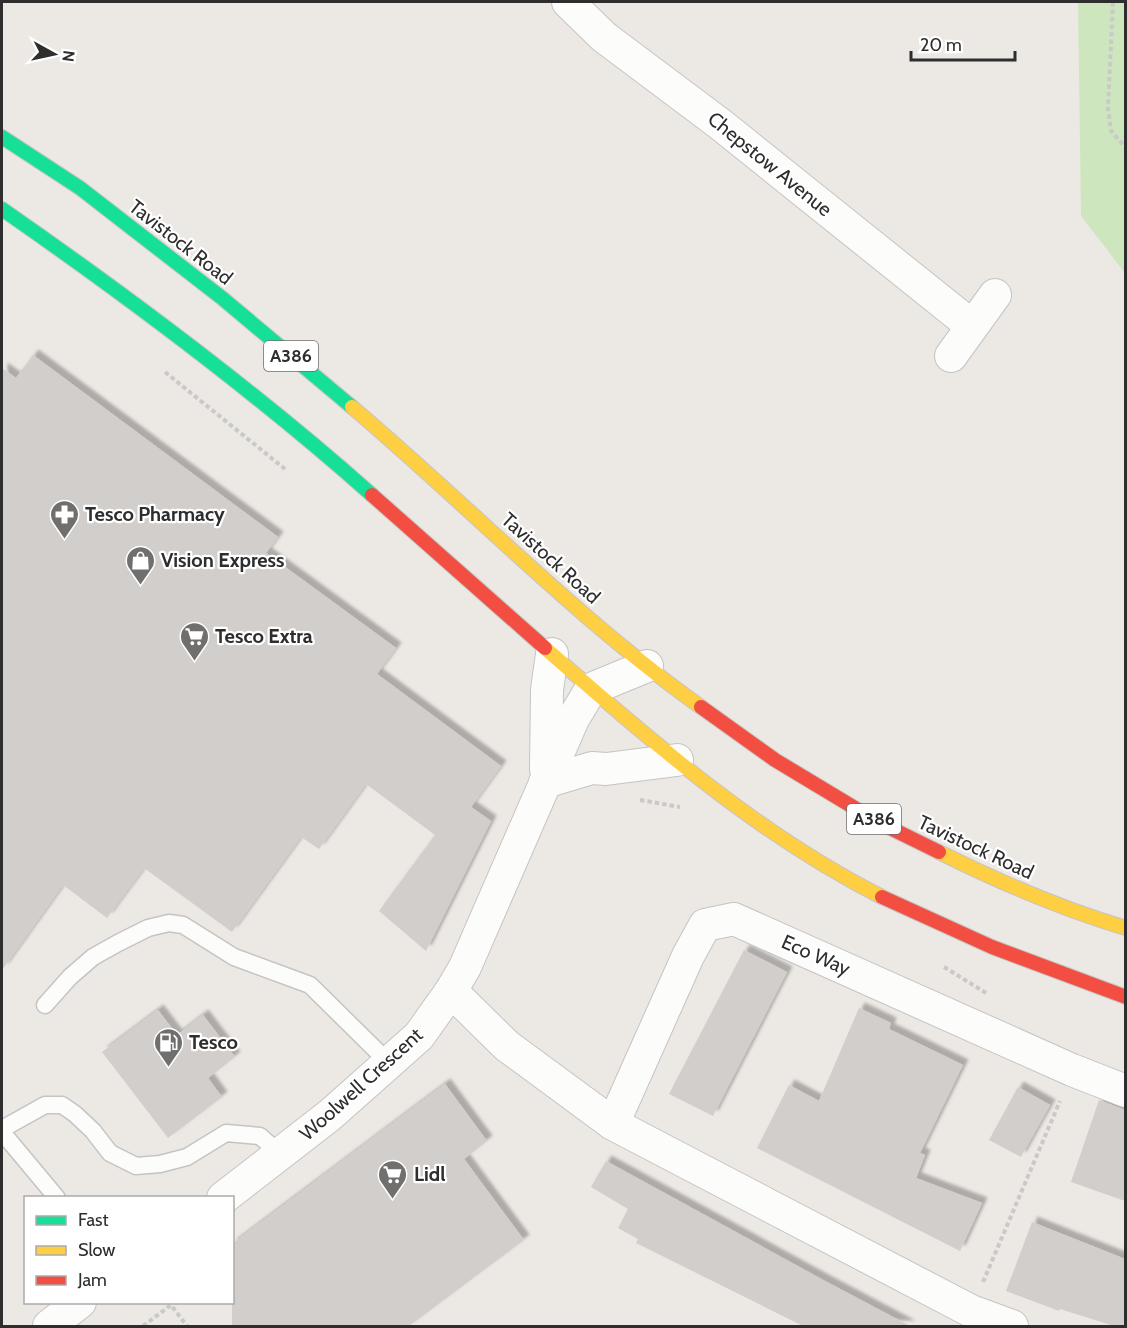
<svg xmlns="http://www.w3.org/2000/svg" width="1127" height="1328" font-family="Cabin,sans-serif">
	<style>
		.green { fill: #cee6be }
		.building { fill: #d1cecb; filter: url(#shadow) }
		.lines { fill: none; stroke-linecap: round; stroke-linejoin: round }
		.lane-casing { stroke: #c5c4c5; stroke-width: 19 }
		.street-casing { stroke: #c5c4c5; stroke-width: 34 }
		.fast-casing { stroke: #c6c5c4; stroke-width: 16 }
		.slow-casing { stroke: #c6c5c4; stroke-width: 16 }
		.jam-casing { stroke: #c6c5c4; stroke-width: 16 }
		.path { stroke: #c9c9c8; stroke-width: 4; stroke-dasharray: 4.5 3; stroke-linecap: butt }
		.lane { stroke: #fcfcfb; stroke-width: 16 }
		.street { stroke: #fcfcfb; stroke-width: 32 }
		.fast { stroke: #16e098; stroke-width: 14 }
		.slow { stroke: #ffcf43; stroke-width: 14 }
		.jam { stroke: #f24e42; stroke-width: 14 }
		.labels { text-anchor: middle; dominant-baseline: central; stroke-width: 4.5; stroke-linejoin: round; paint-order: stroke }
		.shield { fill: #fff; stroke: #6d6d6d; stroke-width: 1.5 }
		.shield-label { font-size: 18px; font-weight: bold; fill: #2e2e2e }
		.street-label { font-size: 20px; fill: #2e2e2e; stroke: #fff }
		.poi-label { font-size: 20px; font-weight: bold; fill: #2e2e2e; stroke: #fff; text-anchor: start }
	</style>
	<defs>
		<filter id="shadow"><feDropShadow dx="5.5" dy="-5.5" stdDeviation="1.5" flood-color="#0004"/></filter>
	</defs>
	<rect width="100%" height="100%" fill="#ece8e4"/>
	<!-- green -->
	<polygon class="green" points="1078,2 1125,2 1125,273 1081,216"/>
	<!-- building -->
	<g class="building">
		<polygon points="33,355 278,537 266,553 396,648 377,674 501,766 471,807 491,821 426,951 379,911 435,835 366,784 319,849 301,837 232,932 144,868 107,918 63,885 2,970 2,368 16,378"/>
		<polygon points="744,950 787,972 713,1116 669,1094"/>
		<polygon points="859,1008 891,1023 889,1029 963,1065 920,1153 925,1155 916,1178 982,1203 960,1251 757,1148 789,1085 819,1101"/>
		<polygon points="158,1010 177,1035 203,1015 235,1057 208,1078 222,1097 168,1138 102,1052"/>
		<polygon points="445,1084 487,1141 464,1159 524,1240 409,1326 232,1326 232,1244"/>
		<polygon points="1018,1087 1050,1105 1021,1157 989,1140"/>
		<polygon points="1099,1100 1125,1110 1125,1201 1071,1182"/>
		<polygon points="606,1161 825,1281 910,1326 803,1326 636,1243 638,1239 618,1228 628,1209 591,1187"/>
		<polygon points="1032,1222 1125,1259 1125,1326 1114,1326 1060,1309 1059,1311 1006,1291"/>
	</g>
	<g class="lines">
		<defs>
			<g id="lane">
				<polyline points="45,1005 70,977 93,957 118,943 148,928 169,923 183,925 234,957 310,985 389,1063"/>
				<polyline points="2,1129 45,1105 62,1105 75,1114 93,1131 110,1153 136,1166 160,1164 187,1157 226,1133 260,1136 280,1154"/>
				<polyline points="2,1132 57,1198"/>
			</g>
			<g id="street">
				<polyline points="568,2 604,37 720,124 972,326"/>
				<polyline points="951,356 995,295"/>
				<polyline points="546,769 547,690 552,654"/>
				<polyline points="545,782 592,768 606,769 677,760"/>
				<polyline points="451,991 507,1046 613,1124 971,1311 1012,1326"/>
				<polyline points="613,1124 688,956 705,925 734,919 1072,1070 1126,1091"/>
				<polyline points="223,1198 330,1115 419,1036 451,991 465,967 573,719 591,689 647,666"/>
				<polyline points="49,1326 80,1302"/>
			</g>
			<g id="fast">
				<polyline points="2,137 80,188 222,298 352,407"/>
				<path d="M2 209C130 298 255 391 372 495"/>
			</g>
			<g id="slow">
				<path d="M352 407C469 506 576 618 701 707"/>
				<path d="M545 648C650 740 757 834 882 897"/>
				<path d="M939 852C999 882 1062 909 1126 928"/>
			</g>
			<g id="jam">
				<polyline points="372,495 545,648"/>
				<polyline points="701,707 775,760 878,822 939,852"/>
				<polyline points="882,897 992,947 1126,997"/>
			</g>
		</defs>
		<!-- lane casing -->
		<use href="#lane" class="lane-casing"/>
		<!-- street casing -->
		<use href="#street" class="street-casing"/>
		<!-- fast casing -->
		<use href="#fast" class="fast-casing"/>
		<!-- slow casing -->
		<use href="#slow" class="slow-casing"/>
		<!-- jam casing -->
		<use href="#jam" class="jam-casing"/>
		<!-- path -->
		<g class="path">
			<polyline points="1113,2 1108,108 1111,131 1126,148"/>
			<polyline points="165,372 285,469"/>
			<polyline points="640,800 680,807"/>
			<polyline points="944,967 986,993"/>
			<polyline points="983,1282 1060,1101"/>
			<polyline points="143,1326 171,1305 187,1326"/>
		</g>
		<!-- lane -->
		<use href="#lane" class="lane"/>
		<!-- street -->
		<use href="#street" class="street"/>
		<!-- fast -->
		<use href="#fast" class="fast"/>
		<!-- slow -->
		<use href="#slow" class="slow"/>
		<!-- jam -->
		<use href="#jam" class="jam"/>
	</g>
	<!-- icons -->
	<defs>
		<symbol id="pharmacy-pin" viewBox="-11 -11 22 30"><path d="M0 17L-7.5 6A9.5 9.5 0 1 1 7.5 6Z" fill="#706f6e" stroke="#fff"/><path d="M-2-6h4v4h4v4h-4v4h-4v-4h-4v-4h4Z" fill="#fff"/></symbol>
		<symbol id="shop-pin" viewBox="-11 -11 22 30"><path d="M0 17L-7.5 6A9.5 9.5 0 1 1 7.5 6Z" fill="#706f6e" stroke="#fff"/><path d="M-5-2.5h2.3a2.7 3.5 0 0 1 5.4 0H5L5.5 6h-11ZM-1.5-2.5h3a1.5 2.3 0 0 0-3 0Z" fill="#fff"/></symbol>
		<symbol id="supermarket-pin" viewBox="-11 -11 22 30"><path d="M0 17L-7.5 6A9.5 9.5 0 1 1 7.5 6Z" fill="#706f6e" stroke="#fff"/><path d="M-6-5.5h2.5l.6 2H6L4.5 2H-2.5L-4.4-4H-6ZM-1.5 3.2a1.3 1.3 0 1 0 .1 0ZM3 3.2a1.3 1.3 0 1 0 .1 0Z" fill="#fff"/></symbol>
		<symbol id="fuel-pin" viewBox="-11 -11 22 30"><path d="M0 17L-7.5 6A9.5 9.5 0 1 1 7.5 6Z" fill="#706f6e" stroke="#fff"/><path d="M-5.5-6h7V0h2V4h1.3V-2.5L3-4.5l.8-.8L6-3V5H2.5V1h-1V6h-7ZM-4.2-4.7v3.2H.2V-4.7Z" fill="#fff"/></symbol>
	</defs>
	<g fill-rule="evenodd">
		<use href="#pharmacy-pin" x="48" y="498" width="33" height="45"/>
		<use href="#shop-pin" x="124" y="544" width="33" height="45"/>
		<use href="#supermarket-pin" x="178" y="620" width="33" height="45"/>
		<use href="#fuel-pin" x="152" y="1026" width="33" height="45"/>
		<use href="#supermarket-pin" x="376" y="1158" width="33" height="45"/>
	</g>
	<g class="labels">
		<!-- shield labels -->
		<g class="shield">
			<rect x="264" y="341" width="54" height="30" rx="4.5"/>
			<rect x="847" y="804" width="54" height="30" rx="4.5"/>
		</g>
		<g class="shield-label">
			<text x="291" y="356">A386</text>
			<text x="874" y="819">A386</text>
		</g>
		<!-- street labels -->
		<g class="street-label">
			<text transform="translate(770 164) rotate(39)">Chepstow Avenue</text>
			<text transform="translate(181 242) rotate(38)">Tavistock Road</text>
			<text transform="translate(551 558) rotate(42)">Tavistock Road</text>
			<text transform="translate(976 847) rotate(25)">Tavistock Road</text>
			<text transform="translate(816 955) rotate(24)">Eco Way</text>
			<text transform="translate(361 1084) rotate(-42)">Woolwell Crescent</text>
		</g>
		<!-- poi labels -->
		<g class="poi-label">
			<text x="85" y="514">Tesco Pharmacy</text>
			<text x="161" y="560">Vision Express</text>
			<text x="215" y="636">Tesco Extra</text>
			<text x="189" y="1042">Tesco</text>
			<text x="414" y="1174">Lidl</text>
		</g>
	</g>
	<!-- border -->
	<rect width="1127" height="1328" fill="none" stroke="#2e2e2e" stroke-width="6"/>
	<!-- legend -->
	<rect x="24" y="1196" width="210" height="108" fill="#ffffff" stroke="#ababab" stroke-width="1.5"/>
	<rect x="36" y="1216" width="30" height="9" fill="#16e098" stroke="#ababab" stroke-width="1.5"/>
	<text x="78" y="1226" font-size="18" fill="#2e2e2e">Fast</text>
	<rect x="36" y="1246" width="30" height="9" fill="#ffcf43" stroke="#ababab" stroke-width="1.5"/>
	<text x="78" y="1256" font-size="18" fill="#2e2e2e">Slow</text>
	<rect x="36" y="1276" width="30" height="9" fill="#f24e42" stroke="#ababab" stroke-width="1.5"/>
	<text x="78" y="1286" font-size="18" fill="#2e2e2e">Jam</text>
	<!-- north arrow -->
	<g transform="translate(54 54) rotate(98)" stroke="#ffffff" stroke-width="4.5" paint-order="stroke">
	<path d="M0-4.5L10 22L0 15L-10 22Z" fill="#2e2e2e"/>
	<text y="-9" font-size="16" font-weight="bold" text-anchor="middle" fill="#2e2e2e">N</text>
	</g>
	<!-- scale -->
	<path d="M911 51v9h104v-9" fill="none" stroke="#2e2e2e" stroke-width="3"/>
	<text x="920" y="51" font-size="18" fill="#2e2e2e" stroke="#ffffff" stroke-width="4.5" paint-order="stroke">20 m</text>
</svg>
